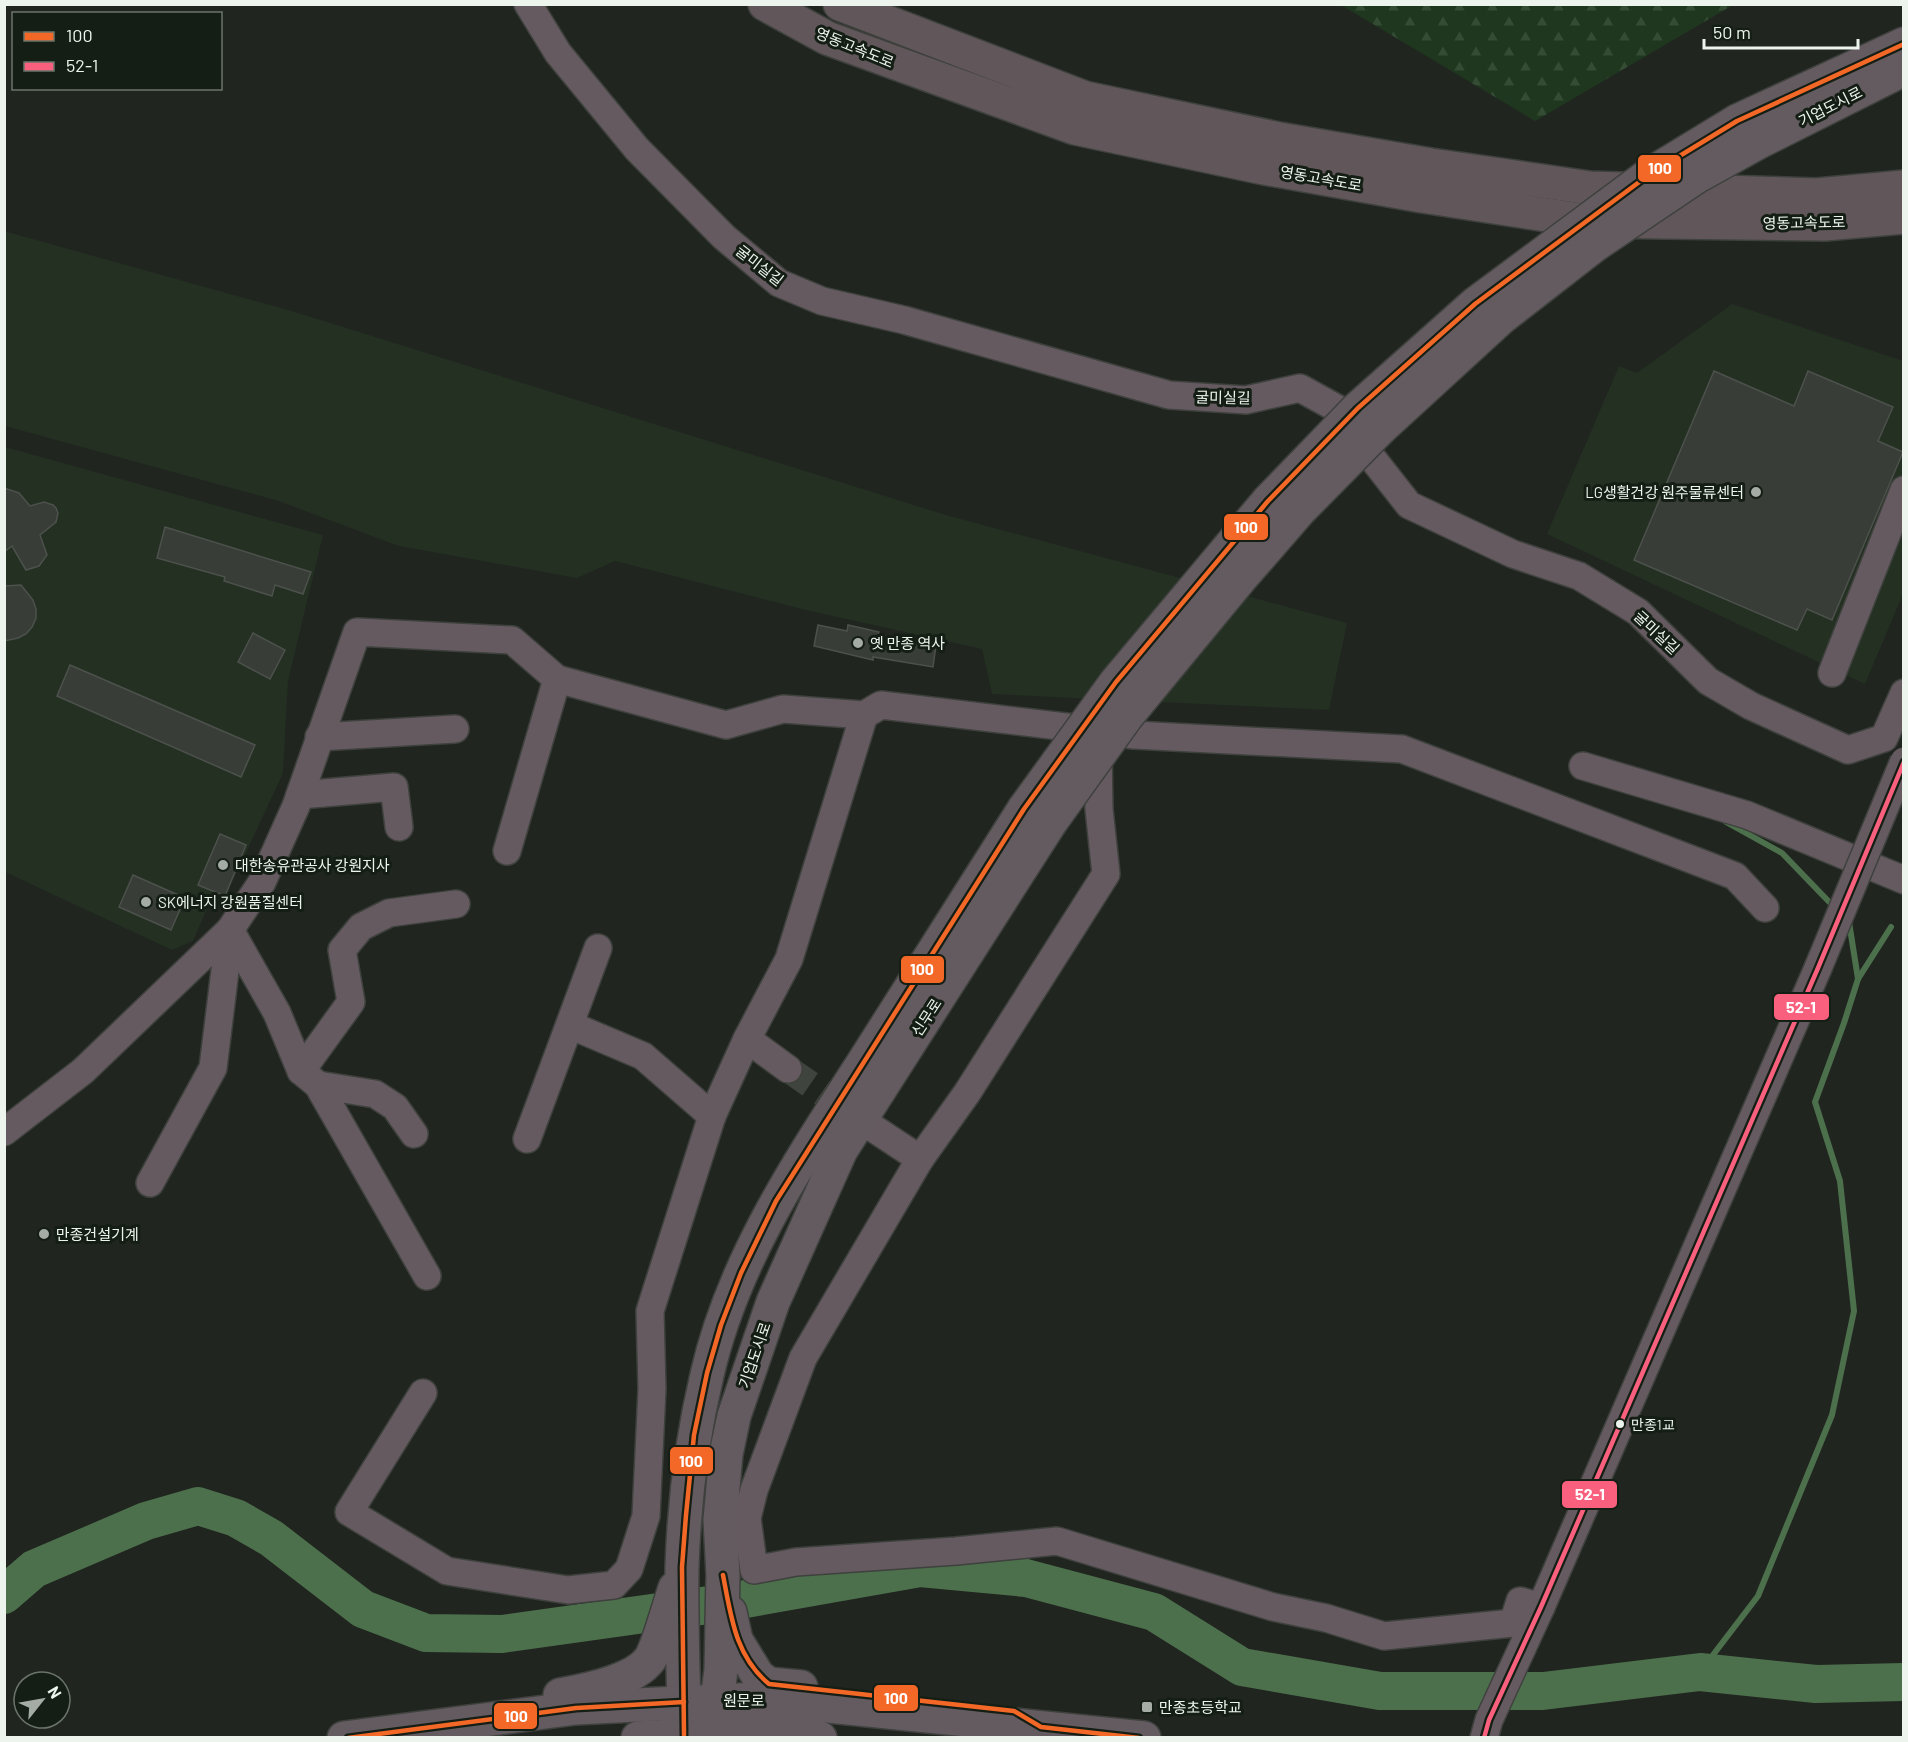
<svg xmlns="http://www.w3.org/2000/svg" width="1908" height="1742" font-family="Barlow,'Noto Sans KR',sans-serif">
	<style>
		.built { fill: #233022 }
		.forest { fill: url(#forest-firs) }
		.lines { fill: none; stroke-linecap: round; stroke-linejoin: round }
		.stream { stroke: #4d704c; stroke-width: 6 }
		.river { stroke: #4d704c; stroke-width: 38 }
		.building { fill: #383d38; stroke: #4d514c; stroke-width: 1.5 }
		.minor-tunnel { stroke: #3f443e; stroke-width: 27; stroke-dasharray: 27 14; stroke-linecap: butt }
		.minor-casing { stroke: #3e413d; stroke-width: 30 }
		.major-casing { stroke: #3e413d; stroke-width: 36 }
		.highway-casing { stroke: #3e413d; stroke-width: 36 }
		.minor { stroke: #655a60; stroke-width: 27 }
		.major { stroke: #645b60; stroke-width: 33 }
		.highway { stroke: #61575b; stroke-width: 33 }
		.minor-bridge-casing { stroke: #3e413d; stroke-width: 30; stroke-linecap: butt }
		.major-bridge-casing { stroke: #3e413d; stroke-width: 36; stroke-linecap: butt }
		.minor-bridge { stroke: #655a60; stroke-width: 27 }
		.major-bridge { stroke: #645b60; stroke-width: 33 }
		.bus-1-casing { stroke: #141e14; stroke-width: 9 }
		.bus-2-casing { stroke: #141e14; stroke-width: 9 }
		.bus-1 { stroke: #f36827; stroke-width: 4.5 }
		.bus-2 { stroke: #f8607d; stroke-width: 4.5 }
		.poi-dot { fill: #a5aca5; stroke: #141e14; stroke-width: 2 }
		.bus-dot { fill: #edf4ed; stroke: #141e14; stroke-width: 2 }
		.labels { text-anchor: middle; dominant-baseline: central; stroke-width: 6; stroke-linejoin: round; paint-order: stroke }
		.bus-label { font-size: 14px; fill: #edf4ed; stroke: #141e14; text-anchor: start }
		.street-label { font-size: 15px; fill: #edf4ed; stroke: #141e14 }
		.poi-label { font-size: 15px; fill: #edf4ed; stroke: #141e14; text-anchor: start }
		.line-badge { stroke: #141e14; stroke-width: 2 }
		.badge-label { font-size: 16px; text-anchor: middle; font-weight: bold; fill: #fff }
	</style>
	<defs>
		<pattern id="forest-firs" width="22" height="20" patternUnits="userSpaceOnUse" patternTransform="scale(1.5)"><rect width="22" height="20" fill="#1e371e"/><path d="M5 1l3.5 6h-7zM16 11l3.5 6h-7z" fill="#344b34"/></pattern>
	</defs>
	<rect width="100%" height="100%" fill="#20251f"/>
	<!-- built -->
	<g class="built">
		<polygon points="4,231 295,312 946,515 1347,623 1329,710 992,694 982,649 810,611 615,561 577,578 399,546 279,501 5,426"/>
		<polygon points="1732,304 1903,361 1903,594 1865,684 1547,534 1619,366 1637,373"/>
		<polygon points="5,447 323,535 288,681 283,773 225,898 208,906 193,941 172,950 5,872"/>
	</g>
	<!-- forest -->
	<polygon class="forest" points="1341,5 1733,5 1535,121"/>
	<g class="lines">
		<!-- stream -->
		<g class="stream">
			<polyline points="1726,822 1782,853 1835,908"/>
			<polyline points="1858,979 1891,927"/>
			<polyline points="1700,1672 1758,1596 1832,1415 1854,1311 1840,1181 1815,1102 1844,1023 1858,979 1849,922"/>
		</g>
		<!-- river -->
		<polyline class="river" points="4,1595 34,1569 146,1521 198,1506 236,1518 271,1538 363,1609 426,1633 502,1634 723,1603 920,1568 1026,1578 1154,1612 1242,1667 1380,1691 1543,1691 1700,1672 1816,1684 1904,1682"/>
	</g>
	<!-- building -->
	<g class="building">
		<polygon points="1714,371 1794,406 1808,371 1893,407 1878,441 1903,452 1832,620 1807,609 1797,630 1634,560"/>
		<polygon points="4,488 19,493 30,506 44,502 53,505 56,508 58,513 56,522 40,535 47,555 39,566 26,570 12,546 4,552"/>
		<polygon points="165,527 311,572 303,594 275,585 272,596 224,581 225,577 157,558"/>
		<polygon points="21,585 33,600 36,609 36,618 32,627 26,634 18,638 4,641 4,586"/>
		<polygon points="818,625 847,631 848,625 879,632 878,635 936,645 933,667 873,657 873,660 814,646"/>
		<polygon points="253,633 285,650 270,679 238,662"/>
		<polygon points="70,665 255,745 241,777 57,696"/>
		<polygon points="220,834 246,845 225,896 198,885"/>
		<polygon points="133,875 185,898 171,930 119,907"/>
	</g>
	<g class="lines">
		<!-- minor-tunnel -->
		<polyline class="minor-tunnel" points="788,1069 853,1114"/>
		<defs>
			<g id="minor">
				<polyline points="528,4 558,53 637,149 724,237 779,283 822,301 904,320 1169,395 1246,400 1300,388 1338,409 1358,440 1409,505 1513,554 1579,576 1638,612 1708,681 1751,706 1848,750 1884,738 1904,693"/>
				<polyline points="1832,673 1904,490"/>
				<polyline points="557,679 726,725 783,709 864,715 881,705 1134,735 1402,749 1735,876 1765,908"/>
				<polyline points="319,737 455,729"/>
				<polyline points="1583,766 1747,815 1904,880"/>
				<polyline points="300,795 394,787 399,827"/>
				<polyline points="230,930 277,1013 301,1071 318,1085 427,1276"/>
				<polyline points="570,1025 643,1056 712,1116"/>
				<polyline points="747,1039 788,1069"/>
				<polyline points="301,1071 351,1002 342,950 361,927 389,913 456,904"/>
				<polyline points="318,1085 375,1094 395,1107 414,1134"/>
				<polyline points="873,1128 920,1159"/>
				<polyline points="4,1132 83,1071 230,930 262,882 296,806 357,632 512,640 557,679 507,851"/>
				<polyline points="527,1139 598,948"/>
				<polyline points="150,1183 213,1068 230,930"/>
				<polyline points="423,1393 349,1512 447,1571 568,1590 614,1585 629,1569 646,1516 652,1389 650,1311 712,1116 747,1039 789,959 864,715"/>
				<polyline points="747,1518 754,1570 796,1562 956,1551 1057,1541 1273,1607 1326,1618 1384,1636 1513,1623 1520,1601 1541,1607"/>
				<polyline points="720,1520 747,1518 754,1490 803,1358 920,1159 967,1093 1106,874 1099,809 1098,748"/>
				<polyline points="1484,1738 1489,1720 1541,1607 1818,968"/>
			</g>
			<g id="major">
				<polyline points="1737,121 1904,44"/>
				<polyline points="1757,143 1904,69"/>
				<polyline points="730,1612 736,1640 758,1676 769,1684 801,1687"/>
				<path d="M560 1695C587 1690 634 1681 650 1659 658 1647 669 1605 675 1588"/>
				<polyline points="717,1733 717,1700 721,1670 723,1575 720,1520 726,1454 734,1416 773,1302 841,1150 1050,823"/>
				<path d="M684 1735C684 1679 681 1623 682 1567 684 1503 692 1438 707 1375 733 1260 800 1161 863 1063 917 978 970 894 1024 809"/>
				<polyline points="344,1738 576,1708 759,1699 1144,1738"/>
				<polyline points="638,1738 755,1731 820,1738"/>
			</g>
			<g id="highway">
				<polyline points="765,4 827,38 1075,128 1264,168 1422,196 1587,221 1825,224 1904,217"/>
				<polyline points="840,4 1085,98 1279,139 1431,165 1590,188 1817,195 1904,187"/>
			</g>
		</defs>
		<!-- minor casing -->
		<use href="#minor" class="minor-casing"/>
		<!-- major casing -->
		<use href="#major" class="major-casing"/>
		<!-- highway casing -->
		<use href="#highway" class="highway-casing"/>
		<!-- minor -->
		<use href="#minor" class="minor"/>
		<!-- major -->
		<use href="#major" class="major"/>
		<!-- highway -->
		<use href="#highway" class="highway"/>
		<defs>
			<polyline id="minor-bridge" points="1818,968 1904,761"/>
			<g id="major-bridge">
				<polyline points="1024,809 1116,682 1268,501 1358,408 1475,304 1650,174 1737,121"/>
				<polyline points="1050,823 1127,716 1240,579 1300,510 1381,428 1501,318 1595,245 1696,177 1757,143"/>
			</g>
		</defs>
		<!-- minor-bridge casing -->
		<use href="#minor-bridge" class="minor-bridge-casing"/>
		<!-- major-bridge casing -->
		<use href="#major-bridge" class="major-bridge-casing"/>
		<!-- minor-bridge -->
		<use href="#minor-bridge" class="minor-bridge"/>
		<!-- major-bridge -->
		<use href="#major-bridge" class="major-bridge"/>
		<defs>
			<g id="bus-1">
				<path d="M723 1575C731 1616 735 1656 769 1684L1014 1711 1041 1727 1139 1738"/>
				<polyline points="684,1735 682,1567 686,1515 694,1435 707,1373 721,1325 741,1273 776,1201 1024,809 1116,682 1268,501 1358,408 1475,304 1650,174 1737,121 1904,44"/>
				<polyline points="348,1738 576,1708 684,1702"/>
			</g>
			<polyline id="bus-2" points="1484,1738 1489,1720 1541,1607 1818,968 1904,762"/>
		</defs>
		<!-- bus-1 casing -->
		<use href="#bus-1" class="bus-1-casing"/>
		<!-- bus-2 casing -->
		<use href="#bus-2" class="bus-2-casing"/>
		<!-- bus-1 -->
		<use href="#bus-1" class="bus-1"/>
		<!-- bus-2 -->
		<use href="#bus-2" class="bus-2"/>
	</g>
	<!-- markers -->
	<g class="poi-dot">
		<circle cx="1756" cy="492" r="6"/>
		<circle cx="858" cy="643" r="6"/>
		<circle cx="223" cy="865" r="6"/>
		<circle cx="146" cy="902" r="6"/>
		<circle cx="44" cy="1234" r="6"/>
		<rect x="1141" y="1701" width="12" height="12" rx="3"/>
	</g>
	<circle class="bus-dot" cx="1620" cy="1424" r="5"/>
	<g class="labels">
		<!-- bus labels -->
		<g class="bus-label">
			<text x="1631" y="1424">만종1교</text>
		</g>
		<!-- street labels -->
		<g class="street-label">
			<text transform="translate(855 47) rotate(22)">영동고속도로</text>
			<text transform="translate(1830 106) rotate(-27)">기업도시로</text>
			<text transform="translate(1321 178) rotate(10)">영동고속도로</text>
			<text transform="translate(1804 222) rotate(-1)">영동고속도로</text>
			<text transform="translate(760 265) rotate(38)">굴미실길</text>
			<text transform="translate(1223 397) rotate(1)">굴미실길</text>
			<text transform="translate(1657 632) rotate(43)">굴미실길</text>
			<text transform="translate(926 1017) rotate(-57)">신무로</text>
			<text transform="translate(754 1355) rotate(-71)">기업도시로</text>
			<text x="744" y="1700">원문로</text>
		</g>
		<!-- poi labels -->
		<g class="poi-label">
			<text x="1744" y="492" text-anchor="end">LG생활건강 원주물류센터</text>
			<text x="870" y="643">옛 만종 역사</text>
			<text x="235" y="865">대한송유관공사 강원지사</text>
			<text x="158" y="902">SK에너지 강원품질센터</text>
			<text x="56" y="1234">만종건설기계</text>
			<text x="1159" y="1707">만종초등학교</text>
		</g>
	</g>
	<g class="line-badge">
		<rect x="1637" y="154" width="45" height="29" rx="6" fill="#f36827"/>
		<rect x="1223" y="513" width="46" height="28" rx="6" fill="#f36827"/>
		<rect x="900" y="955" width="45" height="29" rx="6" fill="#f36827"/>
		<rect x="1773" y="993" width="57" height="28" rx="6" fill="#f8607d"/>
		<rect x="669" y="1446" width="45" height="29" rx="6" fill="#f36827"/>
		<rect x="1561" y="1480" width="57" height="29" rx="6" fill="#f8607d"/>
		<rect x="873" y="1684" width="46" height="28" rx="6" fill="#f36827"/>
		<rect x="493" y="1702" width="45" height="28" rx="6" fill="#f36827"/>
	</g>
	<g class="badge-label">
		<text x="1660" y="174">100</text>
		<text x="1246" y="533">100</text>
		<text x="922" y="975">100</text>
		<text x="1801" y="1013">52-1</text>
		<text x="691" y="1467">100</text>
		<text x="1590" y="1500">52-1</text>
		<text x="896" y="1704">100</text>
		<text x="516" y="1722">100</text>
	</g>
	<!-- border -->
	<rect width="1908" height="1742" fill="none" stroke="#edf4ed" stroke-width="12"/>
	<!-- legend -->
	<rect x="12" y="12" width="210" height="78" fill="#141e14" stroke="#6b746b" stroke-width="1.5"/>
	<rect x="24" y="32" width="30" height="9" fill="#f36827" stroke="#6b746b" stroke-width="1.5"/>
	<text x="66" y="42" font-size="18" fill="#edf4ed">100</text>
	<rect x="24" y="62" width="30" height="9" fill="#f8607d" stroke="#6b746b" stroke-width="1.5"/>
	<text x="66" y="72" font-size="18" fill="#edf4ed">52-1</text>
	<!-- north arrow -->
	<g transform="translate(42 1700) rotate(59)"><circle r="28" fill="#141e14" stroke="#6b746b" stroke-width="1.5"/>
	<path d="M0-4.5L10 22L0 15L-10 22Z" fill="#a5aca5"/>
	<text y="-9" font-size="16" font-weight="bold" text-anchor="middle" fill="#edf4ed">N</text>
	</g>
	<!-- scale -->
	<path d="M1704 39v9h154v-9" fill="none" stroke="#edf4ed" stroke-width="3"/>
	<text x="1713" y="39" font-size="18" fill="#edf4ed" stroke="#141e14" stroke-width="4.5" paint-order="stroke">50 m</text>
</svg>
